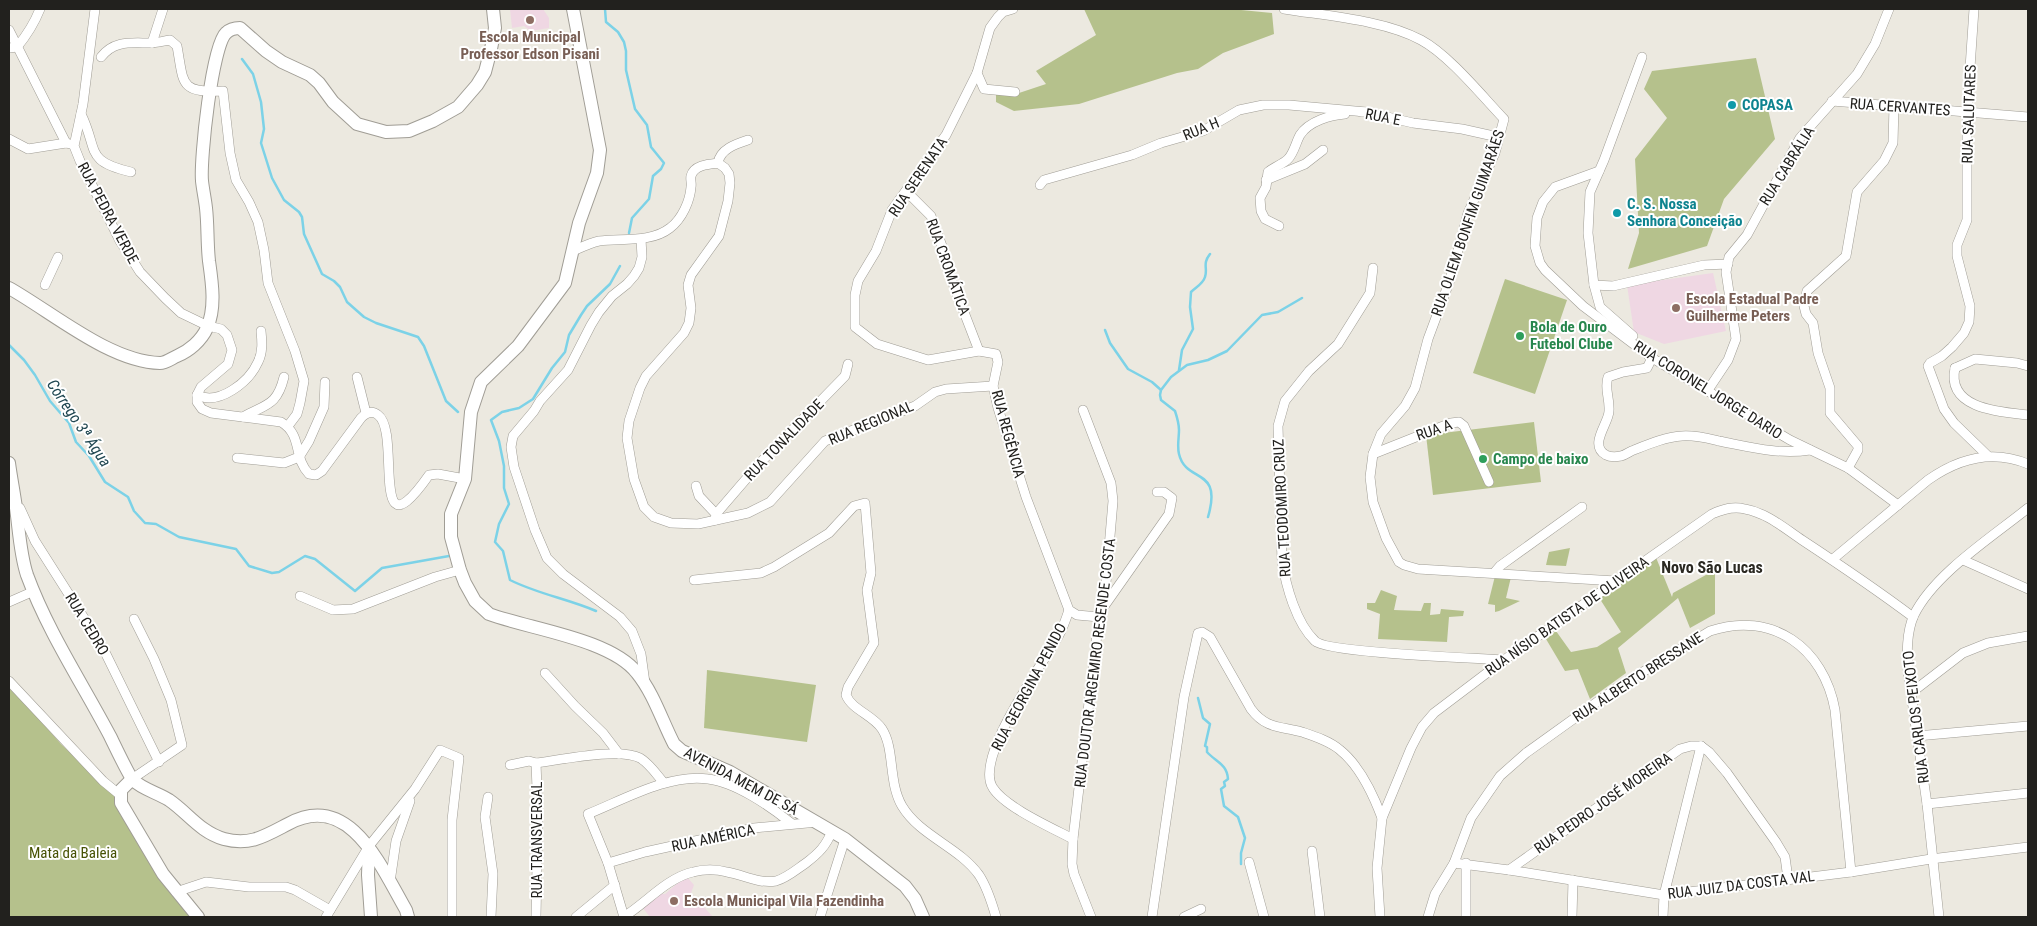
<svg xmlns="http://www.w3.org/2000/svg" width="2037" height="926" font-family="'Roboto Condensed',sans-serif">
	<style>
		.education { fill: #efd7e3 }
		.green { fill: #b5c18c }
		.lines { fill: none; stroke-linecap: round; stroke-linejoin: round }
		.stream { stroke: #7cd2e7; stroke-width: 2.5 }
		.street-casing { stroke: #a09d95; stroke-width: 10 }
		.secondary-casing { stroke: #a09d95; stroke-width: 14 }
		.street { stroke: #fff; stroke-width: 9 }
		.secondary { stroke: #fff; stroke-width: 12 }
		.education-dot { fill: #8d6e63; stroke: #fff; stroke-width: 2 }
		.culture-dot { fill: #0f9aa8; stroke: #fff; stroke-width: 2 }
		.leisure-dot { fill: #2e9e5b; stroke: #fff; stroke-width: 2 }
		.labels { text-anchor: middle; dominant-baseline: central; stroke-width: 4; stroke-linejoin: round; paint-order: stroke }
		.education-label { font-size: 15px; font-weight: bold; fill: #785e54; stroke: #fff; text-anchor: start }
		.culture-label { font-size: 15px; font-weight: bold; fill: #0d838f; stroke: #fff; text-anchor: start }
		.street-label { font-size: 15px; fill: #22211e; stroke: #fff }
		.leisure-label { font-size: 15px; font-weight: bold; fill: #27864d; stroke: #fff; text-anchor: start }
		.park-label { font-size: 15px; fill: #475204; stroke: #fff }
		.water-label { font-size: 16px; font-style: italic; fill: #204751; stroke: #fff }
		.neighbourhood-label { font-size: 16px; font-weight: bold; fill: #2b2922; stroke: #fff }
	</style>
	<rect width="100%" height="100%" fill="#ece9e0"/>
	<!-- education -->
	<g class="education">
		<polygon points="510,9 543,9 549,18 549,28 531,31 524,26 512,28"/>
		<polygon points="1713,273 1726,331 1664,344 1634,332 1627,285"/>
		<polygon points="686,876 694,885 691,893 713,917 650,917 642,907 659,894 665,894"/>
	</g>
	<!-- green -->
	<g class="green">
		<polygon points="1084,9 1231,9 1272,13 1274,34 1223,53 1198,69 1177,73 1079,104 1014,111 996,102 996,91 1016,87 1019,93 1046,84 1036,71 1096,35"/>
		<polygon points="1756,58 1775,139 1724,199 1707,246 1628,269 1639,233 1635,159 1667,118 1644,89 1652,71"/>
		<polygon points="1505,279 1567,300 1535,394 1473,373"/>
		<polygon points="1534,422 1541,482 1433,495 1426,435"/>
		<polygon points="1570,548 1566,566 1546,565 1549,552"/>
		<polygon points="1655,555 1672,597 1673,593 1715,570 1715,614 1690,628 1678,598 1618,648 1626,673 1590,699 1578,669 1565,671 1546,639 1556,631 1571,652 1597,647 1621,632 1598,596"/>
		<polygon points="1495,576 1511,577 1506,598 1520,601 1499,611 1495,612 1495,605 1488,604"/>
		<polygon points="1381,590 1397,596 1394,610 1421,611 1424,603 1431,603 1430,615 1440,614 1441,609 1464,611 1463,616 1449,617 1447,642 1378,639 1380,614 1367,609 1367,603 1375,603"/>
		<polygon points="707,670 816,685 807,742 704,728"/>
		<polygon points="9,685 61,744 116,796 194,917 9,917"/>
	</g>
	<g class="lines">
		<!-- stream -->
		<g class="stream">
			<polyline points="605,9 606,22 618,32 624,42 626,51 626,70 635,109 647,125 651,147 664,163 661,169 653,176 649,199 632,218 629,233"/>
			<polyline points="242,59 253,74 261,102 264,129 261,143 272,178 284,200 299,212 302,217 304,234 322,274 334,281 340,287 347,302 364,317 376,323 418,337 424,346 446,401 458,412"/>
			<polyline points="1105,330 1110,343 1128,369 1152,382 1161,390"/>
			<polyline points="9,345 24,360 35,375 50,401 69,423 76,442 89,456 105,482 128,497 134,511 145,523 156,524 179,537 236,549 249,566 272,573 279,572 305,556 315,559 355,591 382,568 449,556"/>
			<path d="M1179 370 1182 350 1193 329 1190 307 1191 292C1196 287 1203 284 1205 277 1208 268 1202 264 1210 254"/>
			<path d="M1208 517C1223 466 1186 484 1179 454 1177 446 1179 438 1179 430 1179 424 1177 417 1175 411L1161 400 1160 395 1161 390 1171 377 1187 365 1208 360 1227 351 1262 315 1278 312 1302 298"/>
			<path d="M596 611C568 599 538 594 510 580L503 551 495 542 499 524 509 504 504 488V466L499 441 491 420 502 412 519 408 533 399 552 368 565 352 569 335 581 315 587 306 610 284 620 266"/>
			<path d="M1198 698 1203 718 1210 724 1205 746 1207 747V752C1216 762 1227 764 1228 779L1224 782 1225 786 1221 789 1224 806 1238 817 1245 838 1241 853V864"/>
		</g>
		<defs>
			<g id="street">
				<path d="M95 9 83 104 74 146 80 161 120 241 140 272 165 298 181 313 208 326 221 329 227 335 232 350 228 364 201 387 197 395V402L202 409 211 413 281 422C303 435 293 458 309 474L316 475 322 471 361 418C366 413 372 410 378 415 402 432 368 562 429 475L438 474 465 479"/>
				<polyline points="1013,9 1003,12 998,17 990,28 977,73 984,89 1015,92"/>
				<path d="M1284 9C1327 16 1384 20 1421 40 1449 55 1482 96 1504 119L1495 153 1468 213 1450 280 1428 339 1415 388 1405 406 1381 434 1373 454 1370 477 1373 502 1386 538 1399 562 1404 565 1418 569 1616 581"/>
				<polyline points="1974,9 1967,112 1967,220 1957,245 1957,256 1970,306 1969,322 1964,333 1952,347 1942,356 1930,363 1928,366 1944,409 1954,423 1988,456"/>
				<polyline points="9,30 66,143"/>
				<polyline points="152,43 163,9"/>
				<path d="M9 48 17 47C27 35 34 24 40 9"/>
				<path d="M101 57C114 40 131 43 150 43 156 43 163 41 170 40L177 46C184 84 179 93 223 91L230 153 236 180 249 202 258 222 264 250 268 283 295 351 304 381 300 403 297 414 288 426"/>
				<polyline points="977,73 946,135 892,210 876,251 858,281 855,295 855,327 877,344 928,360 979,351 996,354 998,362 993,386 998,408 1026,497 1069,610 1077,615 1099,617"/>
				<polyline points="1832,101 2028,117"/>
				<polyline points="1361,112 1366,112 1413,123 1462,129 1498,137"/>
				<path d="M81 114C99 151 84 161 131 172"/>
				<polyline points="9,139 28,149 66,143 70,144"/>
				<path d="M718 163C720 149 736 144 748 140"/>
				<polyline points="1599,171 1555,187 1543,202 1537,218 1535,246 1540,263 1545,270 1583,306 1652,358 1790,440 1848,468 1898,505"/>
				<polyline points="1266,180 1305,164 1323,150"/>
				<polyline points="1040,185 1044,180 1132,155 1161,143 1203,131 1239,110 1263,105 1289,105 1366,112"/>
				<polyline points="906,191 931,216 942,246 947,268 979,351"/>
				<path d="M1279 226 1265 219 1261 211 1260 198 1266 187 1268 172C1274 167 1283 164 1288 159 1294 153 1296 142 1300 135 1309 121 1331 115 1345 114"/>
				<polyline points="641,239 642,257 639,268 634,276 627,284 612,296 599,312 591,325 568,370 540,401 534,411 513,436 511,447 514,467 535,530 547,558 563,574 620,617 632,631 641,654 645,683"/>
				<path d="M573 251C582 247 590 243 599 241 622 238 651 243 670 228 682 219 690 201 691 187 692 184 690 179 691 176 694 165 709 164 718 163L725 168 729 174 730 183 728 201 719 236 691 275 688 285 691 308 689 323 684 333 646 376 640 388 629 421 627 438 634 479 644 507 654 517 671 523 698 524 748 513 770 502 825 441 915 406 935 392 946 389 993 386"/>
				<path d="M1373 268 1370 293 1338 344 1309 371 1285 401 1278 426 1282 561C1286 586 1296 623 1315 641 1327 653 1476 658 1504 660"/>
				<polyline points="45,285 58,257"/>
				<polyline points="1594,285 1613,286 1704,265 1728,264"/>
				<polyline points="1633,336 1600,307 1594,285 1588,233 1590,192 1604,160 1642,57"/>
				<path d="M1652 358 1647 368 1623 372 1608 377C1604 389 1610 398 1609 411 1609 423 1588 445 1606 455 1610 457 1616 457 1621 456 1626 455 1630 451 1634 450 1649 444 1666 437 1682 436 1695 435 1706 438 1719 441 1750 447 1779 455 1810 450"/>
				<path d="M1955 368C1946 409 2000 412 2028 415"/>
				<polyline points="1955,368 1975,359 2017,363 2028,366"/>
				<polyline points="357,377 366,413"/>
				<polyline points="1708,390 1728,360 1736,339 1726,272 1729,257 1747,235 1800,138 1857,74 1875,44 1889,9"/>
				<path d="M197 395C219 406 249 382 258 362 263 352 262 341 261 331"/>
				<polyline points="1083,410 1111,483 1113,501 1104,606 1099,617 1073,839 1072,864 1074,874 1091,917"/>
				<path d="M243 417C266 404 277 406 284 377"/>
				<polyline points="1373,454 1451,423 1459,422 1464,426 1489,482"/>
				<polyline points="237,458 284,463 299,457 309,441 324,407 325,382"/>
				<polyline points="1848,468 1858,450 1858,446 1830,413 1830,388 1818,353 1813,323 1806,314 1804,306 1807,291 1846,256 1857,192 1884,161 1893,143 1894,106"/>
				<polyline points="696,486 699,496 716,514 715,520"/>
				<polyline points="20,508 35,541 103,648 159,762"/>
				<polyline points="716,514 759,464 845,376 848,364"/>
				<path d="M1833 559 1928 480C1959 458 1992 449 2028 464"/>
				<polyline points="1963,560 2028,589"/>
				<polyline points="1494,573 1500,566 1582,507"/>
				<path d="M694 580 761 573 774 567 829 533 854 506 865 503 871 573 867 590 874 643 848 687 846 695C852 710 873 715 882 729 895 749 888 782 902 806 920 836 959 847 979 875 987 887 992 903 996 917"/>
				<polyline points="300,596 333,610 353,609 435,577 460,570"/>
				<polyline points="9,602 34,591"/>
				<polyline points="1105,605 1169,514 1172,498 1164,492 1157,492"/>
				<path d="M1069 610C1066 619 1063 628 1059 635 1043 664 973 758 993 788 1005 807 1052 828 1073 839"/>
				<polyline points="545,673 575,706 603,733 619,754"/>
				<polyline points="9,681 103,781 120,795"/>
				<polyline points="1911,693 1963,653 1988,643 2028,636"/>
				<polyline points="1917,736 2028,726"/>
				<polyline points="1701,746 1709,752 1727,773 1776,842 1785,857 1788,879"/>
				<polyline points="536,763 538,814 536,917"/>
				<path d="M510 765 529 761 536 763C560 760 619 747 640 758 650 764 656 774 664 783"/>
				<polyline points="132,779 182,745 171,700 154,659 134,619"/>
				<polyline points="488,797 485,817 493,874 491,917"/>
				<polyline points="1927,804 2028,793"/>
				<polyline points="1312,851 1320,917"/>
				<polyline points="1249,862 1264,917"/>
				<polyline points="608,863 645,852 754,828 818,822"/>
				<polyline points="1454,863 1509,870 1664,895 1851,872 1931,859 2028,847"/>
				<polyline points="1509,870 1680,749 1691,746 1701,746"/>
				<polyline points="390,882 396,841 410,801"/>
				<polyline points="176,892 206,882 249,887 286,887 295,890 330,910"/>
				<path d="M625 916C647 902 667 878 693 872 704 869 716 869 727 872 744 875 759 884 776 881 787 878 797 869 806 863 819 853 826 846 832 831"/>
				<polyline points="326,917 369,846 415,789 440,750 459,758 452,820 452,917"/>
				<polyline points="576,917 615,885"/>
				<path d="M624 917 608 863 588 814C623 800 670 773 708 779 735 782 770 806 791 823"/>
				<polyline points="820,917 845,839"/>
				<path d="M1152 917 1184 697 1198 633 1202 632 1210 637 1251 709C1266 729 1280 726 1302 732 1314 736 1330 741 1340 750 1360 766 1373 794 1382 818"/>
				<polyline points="1184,917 1201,909"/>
				<path d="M1380 917 1377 868 1382 818 1411 748 1422 727 1434 713 1504 660 1712 514C1723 509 1733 506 1745 509 1767 513 1784 528 1802 540 1840 565 1877 590 1913 617"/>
				<path d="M1428 917 1435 894 1454 863 1471 818 1500 776 1526 753 1618 687 1710 631C1772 610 1824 648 1835 710L1851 872"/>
				<polyline points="1466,917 1466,863"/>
				<polyline points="1572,917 1573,880"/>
				<polyline points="1663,917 1664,895 1701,746"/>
				<path d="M1939 917 1927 804 1908 672C1907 654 1906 633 1914 615 1934 574 1992 537 2028 508"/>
			</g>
			<g id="secondary">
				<path d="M573 9 600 150 597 173 579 223 565 283 518 346 481 382 471 412 465 479 451 514V537L460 570 465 583 475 601 489 614C529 629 611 639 637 673 654 694 662 721 674 744L682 751 730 772 845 839 905 886 915 899 923 917"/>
				<path d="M9 288C52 312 110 362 160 363 166 363 172 358 177 356 189 351 201 341 207 328 216 308 212 282 209 261 207 243 208 225 206 208 205 199 203 190 202 181 200 159 212 46 226 33 229 30 235 28 240 28L266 51 282 62 310 75 319 83 333 102 357 124 386 132 409 131 433 121 458 107 477 85 485 72 491 49 495 28 493 9"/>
				<path d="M9 463C11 478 14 493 16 508 19 529 20 554 27 575 48 632 82 683 110 736 114 744 129 776 133 780 142 789 158 793 169 800 188 813 200 832 224 839 250 846 265 836 288 824 350 790 381 867 406 910L408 917"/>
				<polyline points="132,779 121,790 121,803 163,874 198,917"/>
				<polyline points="369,846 368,875 371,917"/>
			</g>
		</defs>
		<!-- street casing -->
		<use href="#street" class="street-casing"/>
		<!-- secondary casing -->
		<use href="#secondary" class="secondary-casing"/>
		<!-- street -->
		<use href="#street" class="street"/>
		<!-- secondary -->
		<use href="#secondary" class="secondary"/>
	</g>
	<!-- markers -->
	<g class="education-dot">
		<circle cx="530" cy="20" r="5"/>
		<circle cx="1676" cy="308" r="5"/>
		<circle cx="674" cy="901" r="5"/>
	</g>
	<g class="culture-dot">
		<circle cx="1732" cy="105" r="5"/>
		<circle cx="1617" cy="213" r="5"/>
	</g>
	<g class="leisure-dot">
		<circle cx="1520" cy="336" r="5"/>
		<circle cx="1483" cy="459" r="5"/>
	</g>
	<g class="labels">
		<!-- education labels -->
		<g class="education-label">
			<text x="530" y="37" text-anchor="middle">Escola Municipal<tspan x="530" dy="17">Professor Edson Pisani</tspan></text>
			<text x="1686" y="299">Escola Estadual Padre<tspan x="1686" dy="17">Guilherme Peters</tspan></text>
			<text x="684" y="901">Escola Municipal Vila Fazendinha</text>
		</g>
		<!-- culture labels -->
		<g class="culture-label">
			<text x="1742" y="105">COPASA</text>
			<text x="1627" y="204">C. S. Nossa<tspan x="1627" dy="17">Senhora Conceição</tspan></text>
		</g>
		<!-- street labels -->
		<g class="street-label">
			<text transform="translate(1900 107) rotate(4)">RUA CERVANTES</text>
			<text transform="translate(1969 114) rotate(-88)">RUA SALUTARES</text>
			<text transform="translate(1383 117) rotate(11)">RUA E</text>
			<text transform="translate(1201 129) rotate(-22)">RUA H</text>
			<text transform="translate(1787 166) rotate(-58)">RUA CABRÁLIA</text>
			<text transform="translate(918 177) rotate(-56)">RUA SERENATA</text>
			<text transform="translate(108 213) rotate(62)">RUA PEDRA VERDE</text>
			<text transform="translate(1468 223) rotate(-71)">RUA OLIEM BONFIM GUIMARÃES</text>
			<text transform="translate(948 267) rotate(70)">RUA CROMÁTICA</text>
			<text transform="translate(1708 390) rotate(32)">RUA CORONEL JORGE DARIO</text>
			<text transform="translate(871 423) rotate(-23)">RUA REGIONAL</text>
			<text transform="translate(1434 430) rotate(-19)">RUA A</text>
			<text transform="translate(1008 434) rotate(75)">RUA REGÊNCIA</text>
			<text transform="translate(784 440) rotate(-46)">RUA TONALIDADE</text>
			<text transform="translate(1282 508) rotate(-93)">RUA TEODOMIRO CRUZ</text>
			<text transform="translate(1567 616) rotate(-35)">RUA NÍSIO BATISTA DE OLIVEIRA</text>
			<text transform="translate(87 624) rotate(59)">RUA CEDRO</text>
			<text transform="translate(1095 663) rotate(-83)">RUA DOUTOR ARGEMIRO RESENDE COSTA</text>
			<text transform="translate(1638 677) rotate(-33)">RUA ALBERTO BRESSANE</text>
			<text transform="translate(1029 687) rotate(-62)">RUA GEORGINA PENIDO</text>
			<text transform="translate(1916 717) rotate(-97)">RUA CARLOS PEIXOTO</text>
			<text transform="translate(741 781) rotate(28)">AVENIDA MEM DE SÁ</text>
			<text transform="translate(1603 803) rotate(-35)">RUA PEDRO JOSÉ MOREIRA</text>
			<text transform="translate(713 838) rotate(-12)">RUA AMÉRICA</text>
			<text transform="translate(537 840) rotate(-90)">RUA TRANSVERSAL</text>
			<text transform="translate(1741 885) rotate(-7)">RUA JUIZ DA COSTA VAL</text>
		</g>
		<!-- leisure labels -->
		<g class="leisure-label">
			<text x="1530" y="327">Bola de Ouro<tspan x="1530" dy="17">Futebol Clube</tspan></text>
			<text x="1493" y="459">Campo de baixo</text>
		</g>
		<!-- park labels -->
		<g class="park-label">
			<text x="73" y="853">Mata da Baleia</text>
		</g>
		<!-- water labels -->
		<g class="water-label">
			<text transform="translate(79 423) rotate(56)">Córrego 3ª Água</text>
		</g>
		<!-- neighbourhood labels -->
		<g class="neighbourhood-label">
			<text x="1712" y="567">Novo São Lucas</text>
		</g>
	</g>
	<!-- border -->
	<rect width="2037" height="926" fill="none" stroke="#22211e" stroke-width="20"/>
</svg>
